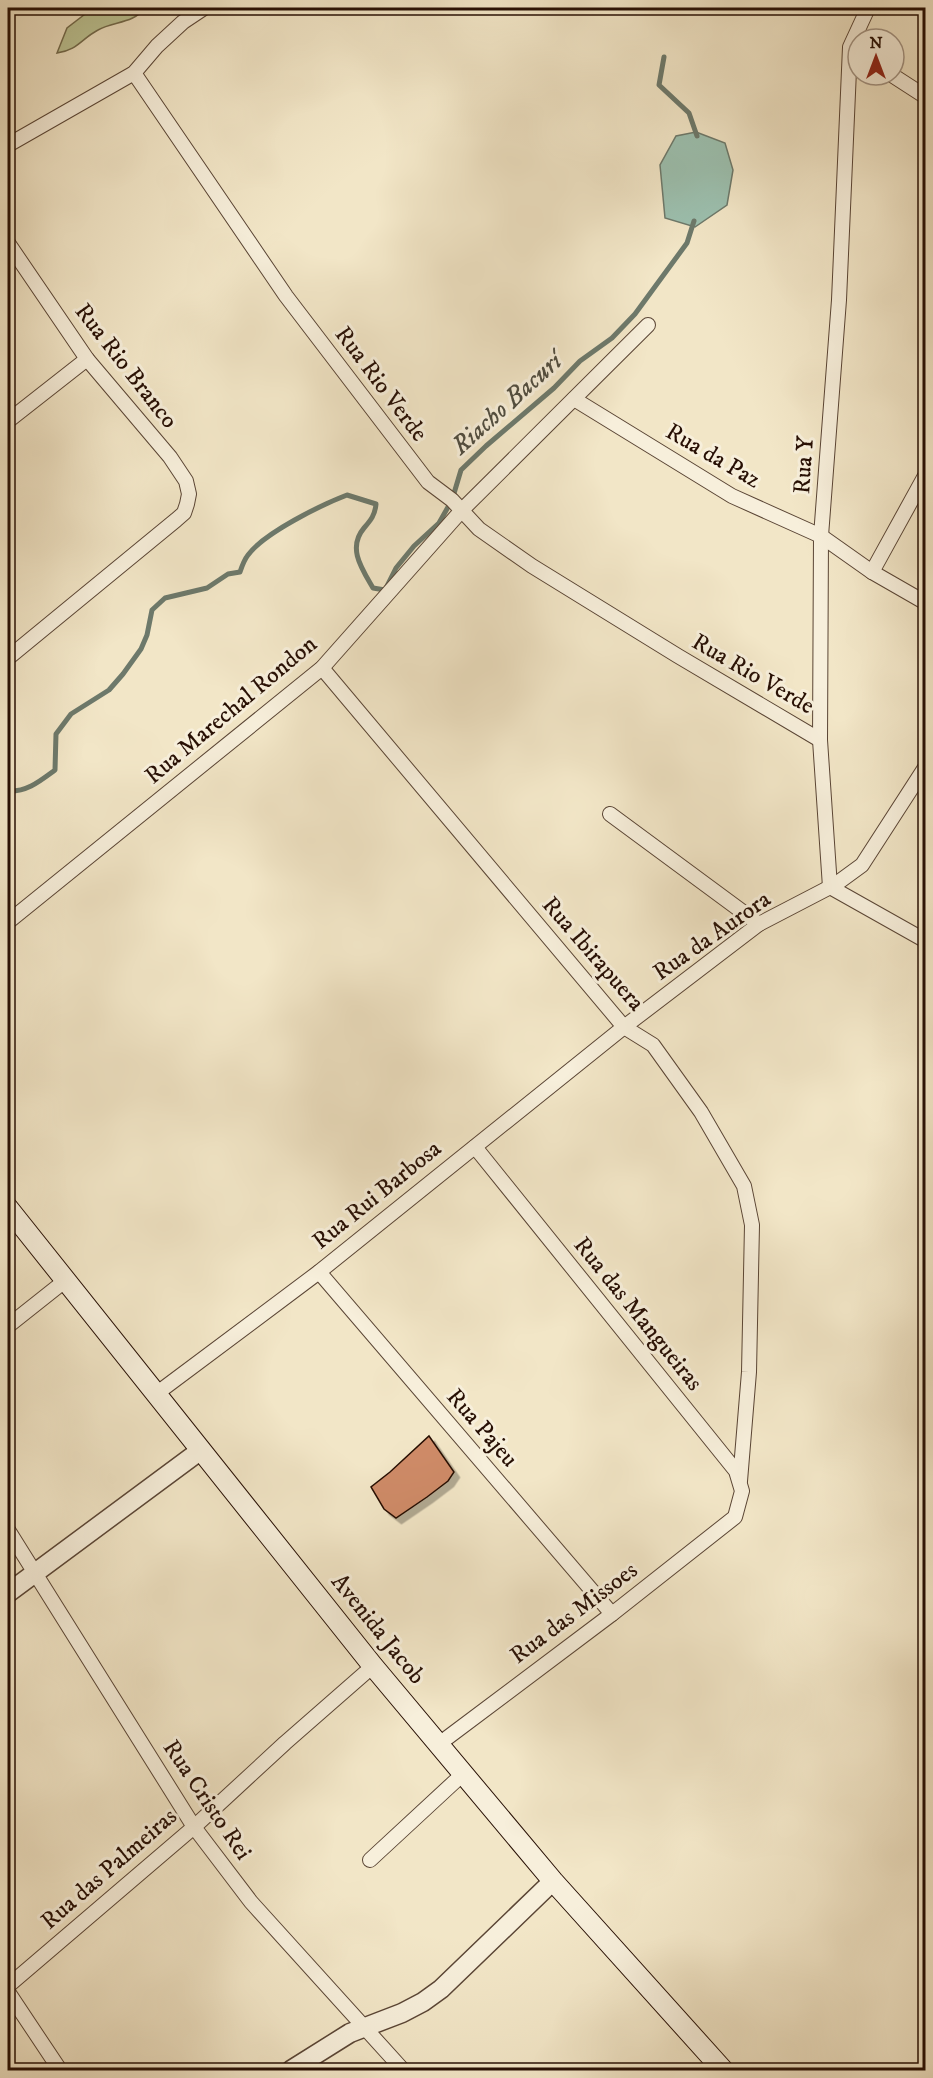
<svg xmlns="http://www.w3.org/2000/svg" width="933" height="2078" font-family="'IM FELL DW Pica',serif">
	<style>
		.green { fill: #bcc494; stroke: #726a4c; stroke-width: 1.5 }
		.water { fill: #9cc0af; stroke: #6d796b; stroke-width: 1.5 }
		.lines { fill: none; stroke-linecap: round; stroke-linejoin: round }
		.stream { stroke: #6d796b; stroke-width: 5 }
		.building { fill: #cf8b67; stroke: #270f04; stroke-width: 1.5; filter: url(#shadow) }
		.service-casing { stroke: #5a4535; stroke-width: 10 }
		.minor-casing { stroke: #5a4535; stroke-width: 16 }
		.tertiary-casing { stroke: #5a4535; stroke-width: 21 }
		.secondary-casing { stroke: #270f04; stroke-width: 22 }
		.service { stroke: #f7efdb; stroke-width: 7 }
		.minor { stroke: #f7efdb; stroke-width: 14 }
		.tertiary { stroke: #f7efdb; stroke-width: 18 }
		.secondary { stroke: #f7efdb; stroke-width: 20 }
		.labels { text-anchor: middle; dominant-baseline: central; stroke-width: 6; stroke-linejoin: round; paint-order: stroke }
		.street-label { font-size: 24px; fill: #270f04; stroke: #f7efdb }
		.water-label { font-size: 26px; font-style: italic; fill: #504d40; stroke: #f7efdb }
	</style>
	<defs>
		<filter id="shadow"><feDropShadow dx="5.5" dy="5.5" stdDeviation="0" flood-color="#0004"/></filter>
	</defs>
	<rect width="100%" height="100%" fill="#f2e6c7"/>
	<filter id="stains"><feTurbulence type="fractalNoise" baseFrequency=".00333" numOctaves="4"/><feColorMatrix values="0 0 0 0 .2 0 0 0 0 .09 0 0 0 0 .02 0 0 0 .5 -.17"/></filter>
	<radialGradient id="worn" r=".72"><stop offset=".6" stop-color="#630" stop-opacity="0"/><stop offset="1" stop-color="#630" stop-opacity=".3"/></radialGradient>
	<!-- green -->
	<path class="green" d="M93 8H144C134 24 113 21 98 30 81 39 78 50 57 53L67 28Z"/>
	<!-- water -->
	<polygon class="water" points="696,132 725,143 733,170 727,205 695,227 665,218 660,165 676,136"/>
	<g class="lines">
		<!-- stream -->
		<g class="stream">
			<polyline points="664,57 659,85 689,113 697,136"/>
			<path d="M8 791C27 792 40 781 55 770L56 734 71 714 109 690 123 674 141 649 147 635 152 610 165 598 207 588 228 574 240 572C242 566 244 560 248 555 264 533 321 505 347 495L376 504C375 515 371 520 364 528 347 548 362 569 373 588L385 590 396 568 414 546 439 523 452 500 461 470 486 446 554 388 580 361 612 338 635 314 687 243 694 221"/>
		</g>
	</g>
	<!-- building -->
	<polygon class="building" points="429,1436 454,1472 448,1481 427,1497 396,1518 384,1509 371,1487 390,1472"/>
	<g class="lines">
		<defs>
			<polyline id="service" points="8,1774 9,1773"/>
			<g id="minor">
				<polyline points="134,73 286,296 428,482 452,500 479,529 532,566 678,656 820,740"/>
				<polyline points="892,75 926,97"/>
				<polyline points="8,145 134,73 157,46 183,22 204,8"/>
				<polyline points="8,243 87,359 170,457 186,481 189,494 187,504 184,513 176,520 8,658"/>
				<polyline points="574,399 732,496 821,536 872,572 926,603"/>
				<polyline points="8,421 87,359"/>
				<polyline points="872,572 926,474"/>
				<polyline points="322,668 624,1027 653,1045 701,1112 744,1186 752,1225 749,1372 740,1481"/>
				<polyline points="610,814 759,924"/>
				<polyline points="830,887 820,740 821,536 839,300 850,47 868,8"/>
				<polyline points="830,887 926,941"/>
				<polyline points="8,922 322,668 462,510 648,325"/>
				<polyline points="319,1272 612,1614"/>
				<polyline points="8,1326 66,1280"/>
				<polyline points="156,1394 319,1272 624,1027 759,924 836,884 862,865 926,766"/>
				<polyline points="8,1530 194,1827 251,1902 403,2070"/>
				<polyline points="439,1744 612,1614 735,1517 742,1491 736,1471 475,1147"/>
				<polyline points="370,1860 464,1773"/>
				<polyline points="8,1986 194,1827 285,1743 373,1666"/>
				<polyline points="8,1992 60,2070"/>
			</g>
			<g id="tertiary">
				<polyline points="8,1593 201,1450"/>
				<polyline points="291,2070 350,2033 402,2013 423,2002 441,1989 553,1881"/>
			</g>
			<polyline id="secondary" points="8,1208 373,1666 553,1881 723,2070"/>
		</defs>
		<!-- service casing -->
		<use href="#service" class="service-casing"/>
		<!-- minor casing -->
		<use href="#minor" class="minor-casing"/>
		<!-- tertiary casing -->
		<use href="#tertiary" class="tertiary-casing"/>
		<!-- secondary casing -->
		<use href="#secondary" class="secondary-casing"/>
		<!-- service -->
		<use href="#service" class="service"/>
		<!-- minor -->
		<use href="#minor" class="minor"/>
		<!-- tertiary -->
		<use href="#tertiary" class="tertiary"/>
		<!-- secondary -->
		<use href="#secondary" class="secondary"/>
	</g>
	<g class="labels">
		<!-- street labels -->
		<g class="street-label">
			<text transform="translate(126 366) rotate(52)">Rua Rio Branco</text>
			<text transform="translate(381 384) rotate(53)">Rua Rio Verde</text>
			<text transform="translate(713 456) rotate(30)">Rua da Paz</text>
			<text transform="translate(804 465) rotate(-86)">Rua Y</text>
			<text transform="translate(753 674) rotate(30)">Rua Rio Verde</text>
			<text transform="translate(231 710) rotate(-40)">Rua Marechal Rondon</text>
			<text transform="translate(712 936) rotate(-35)">Rua da Aurora</text>
			<text transform="translate(593 954) rotate(49)">Rua Ibirapuera</text>
			<text transform="translate(377 1195) rotate(-39)">Rua Rui Barbosa</text>
			<text transform="translate(638 1314) rotate(51)">Rua das Mangueiras</text>
			<text transform="translate(482 1428) rotate(49)">Rua Pajeu</text>
			<text transform="translate(574 1613) rotate(-37)">Rua das Missoes</text>
			<text transform="translate(378 1629) rotate(51)">Avenida Jacob</text>
			<text transform="translate(207 1800) rotate(56)">Rua Cristo Rei</text>
			<text transform="translate(109 1869) rotate(-41)">Rua das Palmeiras</text>
		</g>
		<!-- water labels -->
		<g class="water-label">
			<text transform="translate(507 404) rotate(-42)">Riacho Bacurí</text>
		</g>
	</g>
	<!-- margin -->
	<rect width="933" height="2078" fill="none" stroke="#f2e6c7" stroke-width="30"/>
	<rect x="9" y="9" width="915" height="2060" fill="none" stroke="#270f04" stroke-width="3"/>
	<rect x="15" y="15" width="903" height="2048" fill="none" stroke="#270f04" stroke-width="1.5"/>
	<!-- north arrow -->
	<g transform="translate(876 57)"><circle r="28" fill="#f7efdb" stroke="#a49585" stroke-width="1.5"/>
	<path d="M0-4.5L10 22L0 15L-10 22Z" fill="#8f2418"/>
	<text y="-9" font-size="16" font-weight="bold" text-anchor="middle" fill="#270f04">N</text>
	</g>
	<rect width="100%" height="100%" filter="url(#stains)"/>
	<rect width="100%" height="100%" fill="url(#worn)"/>
</svg>
